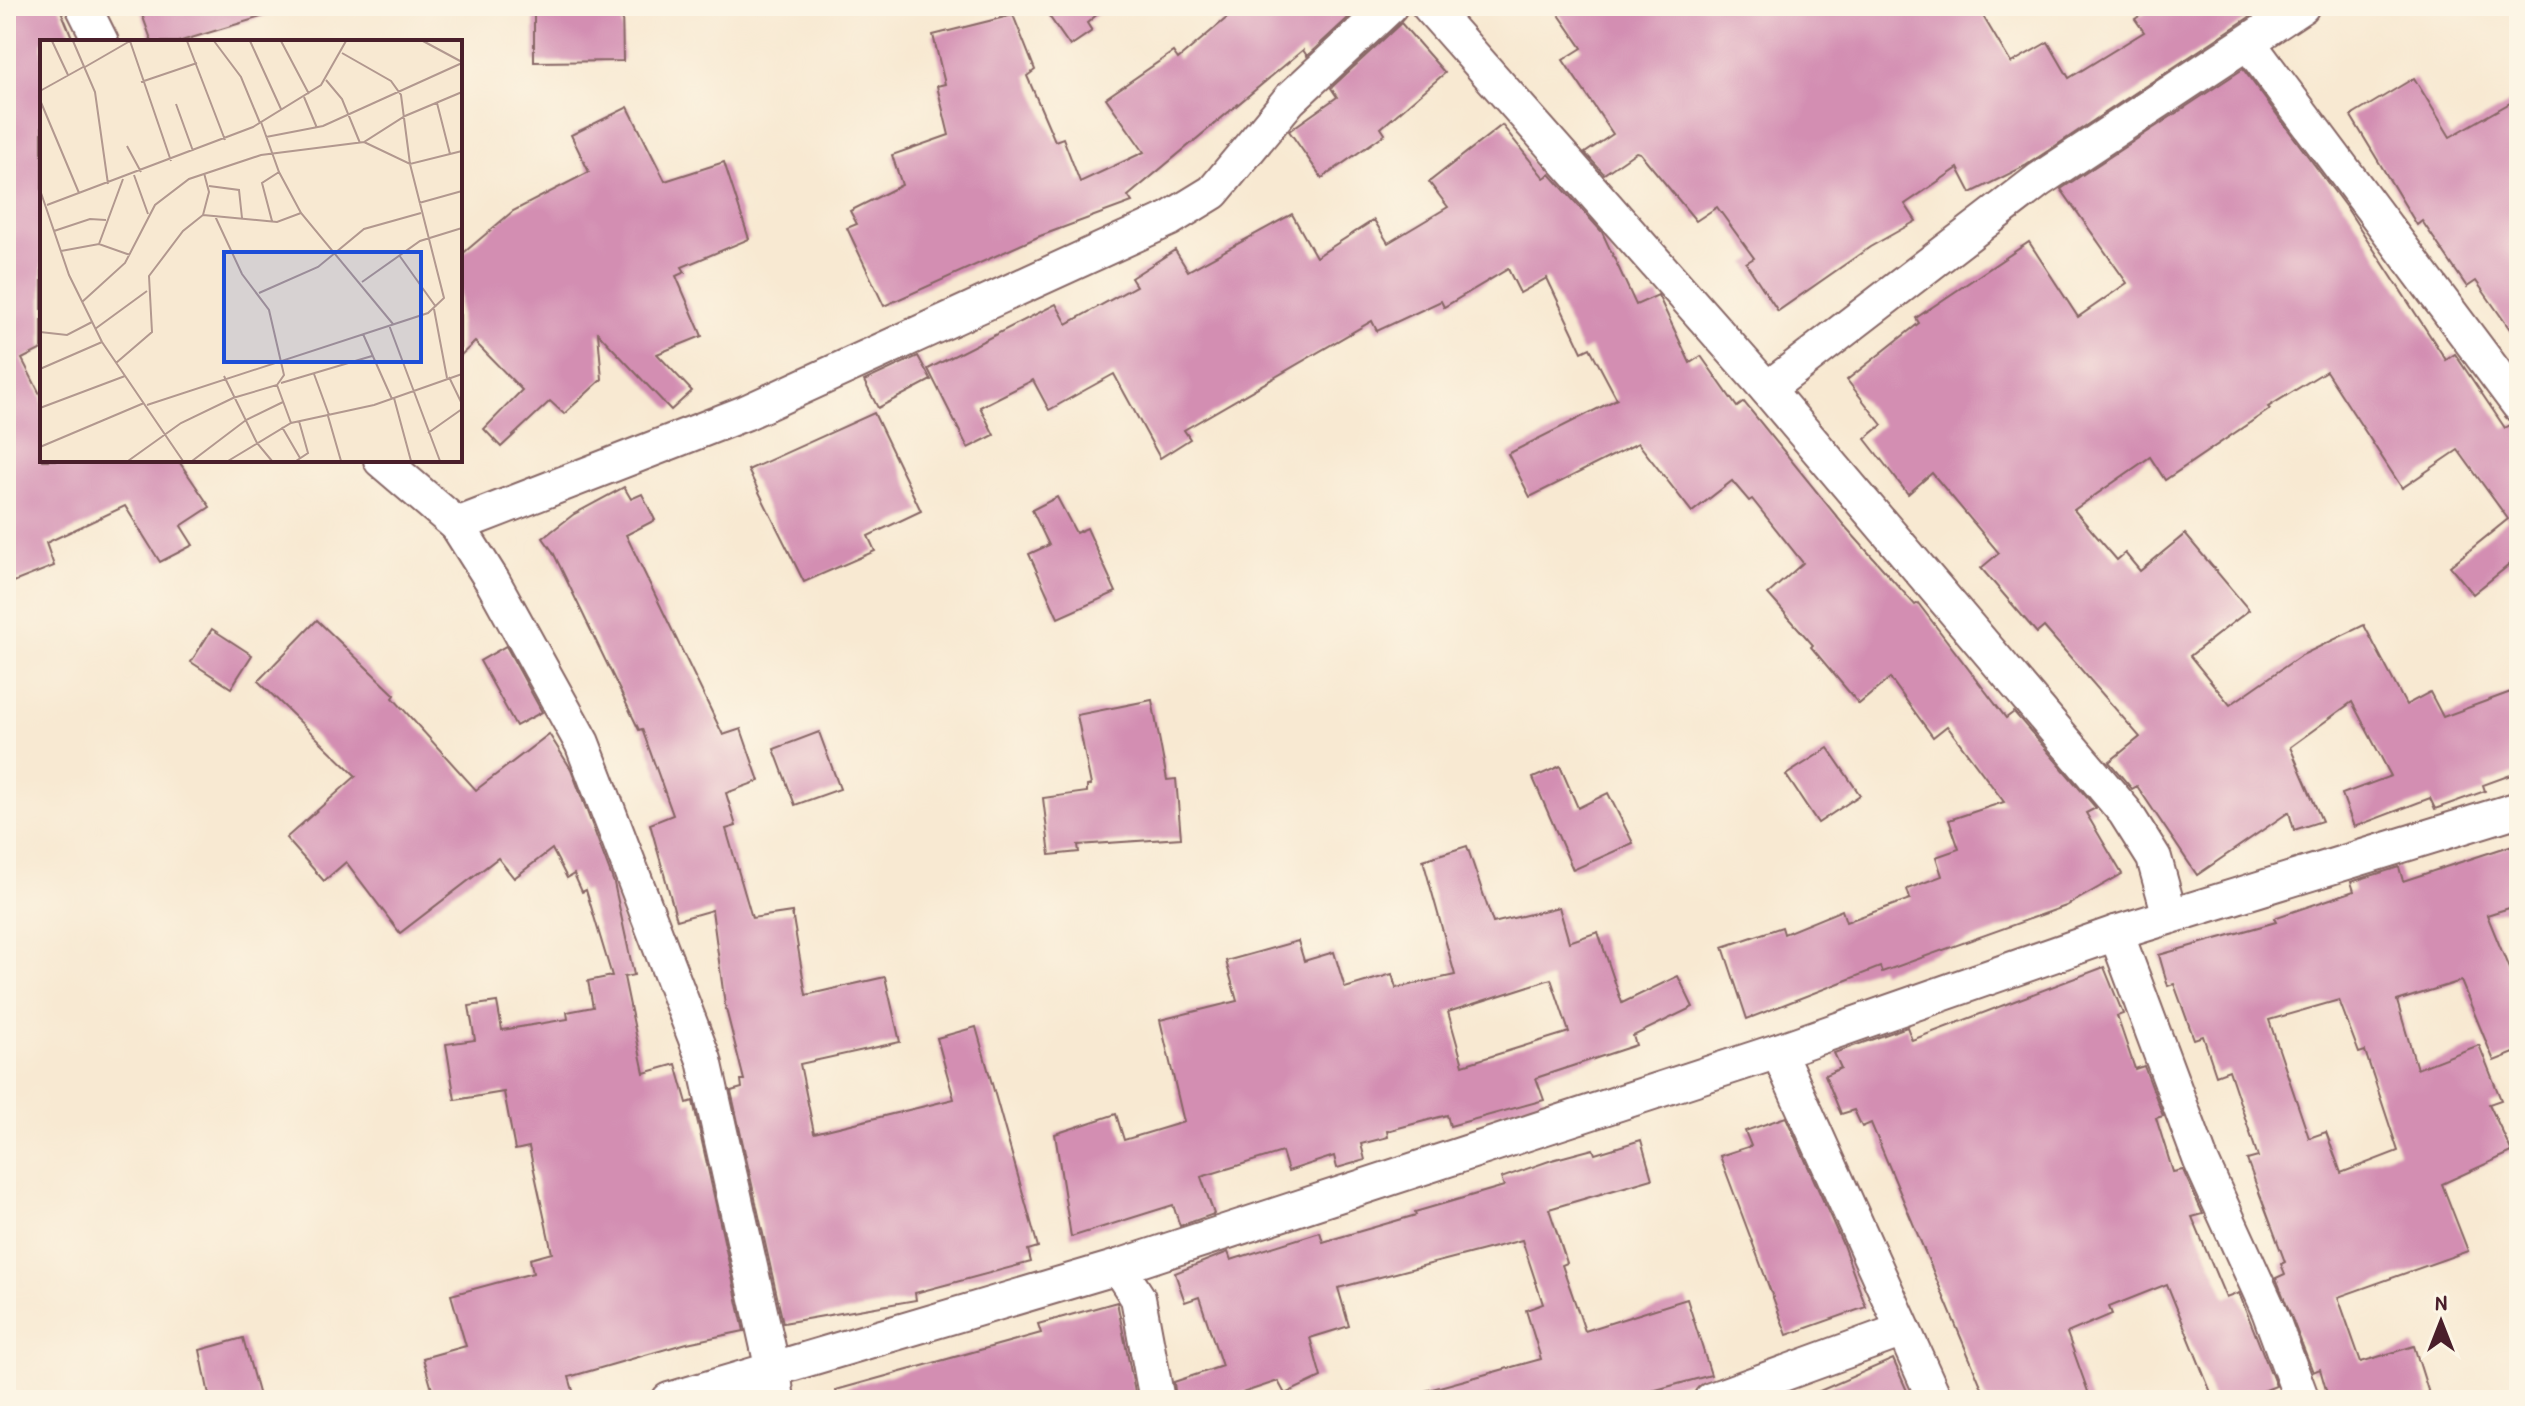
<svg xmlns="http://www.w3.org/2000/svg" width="2525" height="1406" font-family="'Patrick Hand',sans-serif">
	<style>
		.building { fill: #d38eb2; fill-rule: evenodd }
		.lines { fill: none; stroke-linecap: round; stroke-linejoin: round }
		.minor-casing { stroke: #876665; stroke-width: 38 }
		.minor { stroke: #fff; stroke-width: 34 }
		.inset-road { fill: none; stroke: #b2988f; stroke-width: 2 }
		.view { fill: #1d4ed8; fill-opacity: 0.15; stroke: #1d4ed8; stroke-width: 4 }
		.inset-edge { fill: none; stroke: #4a1f2b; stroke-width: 4 }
	</style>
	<rect width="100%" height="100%" fill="#fcf5e5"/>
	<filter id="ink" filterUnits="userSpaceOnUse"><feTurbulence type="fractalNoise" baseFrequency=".0125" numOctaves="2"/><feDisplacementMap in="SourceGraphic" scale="16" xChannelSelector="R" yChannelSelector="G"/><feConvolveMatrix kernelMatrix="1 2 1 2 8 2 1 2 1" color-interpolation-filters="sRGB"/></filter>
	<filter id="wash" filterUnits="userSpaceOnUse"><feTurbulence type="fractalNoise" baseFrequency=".006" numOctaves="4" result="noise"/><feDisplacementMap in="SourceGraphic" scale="32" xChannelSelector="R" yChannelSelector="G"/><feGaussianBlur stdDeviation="1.8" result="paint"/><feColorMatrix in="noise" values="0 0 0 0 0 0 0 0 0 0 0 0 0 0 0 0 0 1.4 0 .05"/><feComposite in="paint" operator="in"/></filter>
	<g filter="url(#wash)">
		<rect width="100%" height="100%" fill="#f8e9d2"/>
		<g id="blocks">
			<!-- building -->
			<g class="building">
				<polygon points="6,6 59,6 74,42 42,42 42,349 22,359 42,398 42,460 178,460 210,507 181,526 193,545 160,562 125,506 46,543 54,566 6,585"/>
				<polygon points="139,6 270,6 271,14 178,42 152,42"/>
				<polygon points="534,6 622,6 623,61 534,62"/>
				<polygon points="1042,6 1107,6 1087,23 1092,31 1070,46"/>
				<polygon points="1241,6 1361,6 1307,56 1303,50 1128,196 1132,202 1040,236 884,306 847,228 857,224 850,211 902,185 892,155 949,135 937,86 945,84 933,35 1013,15 1035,70 1027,76 1055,141 1063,138 1080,182 1144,152 1106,98 1173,52 1178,59"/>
				<polygon points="1553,6 1977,6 2011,63 2048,42 2069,78 2144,32 2135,19 2155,6 2266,6 2025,166 1971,193 1958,168 1905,204 1916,221 1870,247 1778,311 1746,263 1754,258 1717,207 1696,221 1640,153 1636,152 1604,174 1585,153 1613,134 1563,60 1582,48"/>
				<polygon points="1401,23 1445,73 1381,128 1385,134 1322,178 1289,131 1337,97 1331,88"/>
				<polygon points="2243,69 2348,210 2446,360 2455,354 2505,428 2512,424 2519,425 2519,557 2473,594 2450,566 2508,519 2458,450 2402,488 2326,371 2268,407 2270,409 2165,480 2150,457 2074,510 2117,560 2125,553 2140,571 2185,534 2249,610 2190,656 2230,705 2300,656 2364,625 2406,705 2430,692 2443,717 2519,689 2519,772 2483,785 2485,791 2435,809 2430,798 2354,827 2342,794 2391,776 2352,702 2290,747 2322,821 2294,830 2289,812 2197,875 2137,786 2132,789 2109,762 2140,737 2044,627 2037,633 1981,568 1999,553 1932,473 1908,494 1865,439 1882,425 1847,380 1919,323 1916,318 2029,242 2078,317 2127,283 2061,189"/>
				<polygon points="2414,78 2450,137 2519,98 2519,342 2476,281 2467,287 2422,221 2417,225 2351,116"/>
				<polygon points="628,107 665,181 724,162 749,239 682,267 685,272 676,276 702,336 657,354 692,391 671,410 598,333 602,379 564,414 550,401 501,447 484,429 522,390 475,342 460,356 460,256 513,211 589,172 571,135"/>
				<polygon points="1502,125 1544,178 1550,174 1602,232 1636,305 1658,295 1690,363 1701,356 1737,407 1744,402 1842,523 1915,605 1918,603 2006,718 2014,712 2096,808 2086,813 2122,874 2066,906 1882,972 1880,967 1747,1019 1723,947 1782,927 1784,934 1842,910 1846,922 1910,899 1907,889 1942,876 1936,857 1959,849 1949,820 2004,802 1947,726 1933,737 1890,678 1859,704 1811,647 1813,645 1768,594 1803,563 1752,499 1749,501 1732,481 1692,512 1638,443 1530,497 1508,454 1617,399 1590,348 1582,352 1547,278 1520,293 1508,269 1444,307 1441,301 1377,331 1372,321 1184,430 1190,439 1160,458 1114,374 1049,410 1033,380 980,407 994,435 968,448 928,369 1056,304 1067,324 1136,286 1131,278 1175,250 1188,271 1292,214 1316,257 1374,220 1388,243 1448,207 1429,182"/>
				<polygon points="918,356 931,380 878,408 864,381"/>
				<polygon points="874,413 921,511 868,536 875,551 804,582 748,470"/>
				<polygon points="624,487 631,499 642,494 655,520 626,535 723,735 741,729 759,781 726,793 736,826 726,829 752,918 792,912 806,995 885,977 900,1042 800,1064 814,1133 954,1099 937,1038 976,1027 1038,1247 1028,1250 1031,1262 915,1293 916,1300 783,1323 731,1091 742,1088 741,1080 744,1080 725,1005 712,910 677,920 650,824 673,815 642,729 639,730 553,552 543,538 574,514"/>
				<polygon points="1057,497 1076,533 1087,528 1116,592 1058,618 1029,554 1049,545 1032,510"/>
				<polygon points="317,620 395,695 393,698 476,790 549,734 571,769 614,883 634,975 624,977 644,1073 676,1064 687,1103 693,1101 744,1331 687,1343 569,1377 574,1394 552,1400 435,1400 423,1358 466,1346 451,1295 533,1273 530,1259 552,1253 529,1147 515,1150 504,1092 455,1100 446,1044 475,1040 469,1006 497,1002 502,1030 568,1019 567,1012 593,1007 588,981 612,976 586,890 582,892 574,874 567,878 552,849 514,878 498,858 400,933 346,862 324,881 286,838 356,776 258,681"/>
				<polygon points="212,629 252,655 231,688 191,662"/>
				<polygon points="506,646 542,712 516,726 480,661"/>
				<polygon points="1152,700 1167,780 1176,779 1181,838 1078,845 1079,852 1050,855 1043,798 1087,792 1087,786 1091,785 1077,715"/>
				<polygon points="819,732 840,789 795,805 774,749"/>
				<polygon points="1828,748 1860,795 1818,823 1786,775"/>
				<polygon points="1560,766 1578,808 1608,793 1633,843 1573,870 1533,778"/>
				<path d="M2519 843V905L2487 915 2519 993V1051L2494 1061 2461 981 2397 1001 2417 1069 2479 1045 2501 1100 2489 1104 2512 1152 2442 1184 2468 1251 2338 1297 2361 1362 2414 1346 2431 1400H2329L2320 1369 2313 1372 2276 1278 2285 1274 2281 1264 2285 1262 2247 1160 2258 1157 2229 1070 2216 1075 2203 1036 2194 1039 2174 984 2168 986 2159 955 2276 922 2274 918 2354 891 2351 882 2399 867 2403 881ZM2339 1000 2359 1053 2365 1051 2398 1151 2341 1173 2326 1132 2309 1138 2269 1020Z"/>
				<path d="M1467 846 1493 923 1559 907 1569 942 1598 932 1622 1003 1678 976 1693 1007 1633 1036 1636 1045 1536 1078 1544 1100 1450 1126 1447 1115 1387 1131 1388 1137 1361 1144 1365 1160 1337 1168 1334 1156 1288 1171 1282 1152 1201 1177 1214 1214 1180 1226 1173 1205 1071 1237 1055 1134 1116 1114 1124 1140 1184 1122 1160 1020 1237 1001 1226 961 1298 941 1304 961 1334 952 1345 988 1392 974 1396 988 1455 975 1423 860ZM1551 979 1569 1032 1463 1065 1448 1012Z"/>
				<polygon points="2104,967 2123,1014 2117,1016 2135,1069 2144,1066 2163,1116 2156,1118 2173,1172 2183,1170 2203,1214 2192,1217 2226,1298 2239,1293 2276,1386 2240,1400 2214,1400 2167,1284 2109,1307 2112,1314 2067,1333 2091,1400 1987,1400 1871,1123 1862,1127 1854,1110 1841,1114 1825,1075 1841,1068 1834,1053 1907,1027 1912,1040"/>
				<polygon points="1786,1117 1843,1245 1866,1307 1787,1335 1720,1156 1751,1146 1745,1131"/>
				<polygon points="1641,1140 1652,1179 1549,1209 1567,1263 1562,1265 1585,1331 1687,1299 1711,1375 1619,1400 1426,1400 1425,1391 1541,1359 1526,1310 1543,1304 1522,1240 1338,1288 1349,1326 1310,1338 1321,1377 1285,1394 1278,1381 1221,1400 1176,1400 1174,1382 1222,1366 1199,1297 1185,1302 1175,1273 1228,1252 1231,1260 1320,1232 1323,1242 1416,1215 1415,1212 1504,1186 1501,1178 1552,1160 1593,1149 1595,1154"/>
				<polygon points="1117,1302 1136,1397 837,1400 836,1390 1041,1333 1038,1324"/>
				<polygon points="243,1338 260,1400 210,1400 200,1350"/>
				<polygon points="1893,1359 1911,1400 1799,1400"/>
			</g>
		</g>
	</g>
	<g filter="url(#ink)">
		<use href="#blocks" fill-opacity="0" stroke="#876665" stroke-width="2"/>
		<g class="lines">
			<defs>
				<g id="minor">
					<polyline points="83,6 101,42"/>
					<polyline points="1429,6 1767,389 2125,812 2154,858 2170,916"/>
					<polyline points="2249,44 2519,405"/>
					<polyline points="1767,389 2039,180 2302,6"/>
					<polyline points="381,460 457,525 493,582 582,743 704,1060 773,1370 777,1400"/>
					<polyline points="457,525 745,413 1169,219 1213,192 1290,99 1390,6"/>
					<polyline points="2116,933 2201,1161 2269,1311 2302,1400"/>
					<polyline points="1778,1051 1935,1400"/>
					<polyline points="1118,1267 1138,1298 1157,1400"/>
					<polyline points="669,1400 1118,1267 1778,1051 2116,933 2519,809"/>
					<polyline points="1711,1400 1903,1330"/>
				</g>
			</defs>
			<!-- minor casing -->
			<use href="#minor" class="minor-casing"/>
			<!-- minor -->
			<use href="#minor" class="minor"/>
		</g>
	</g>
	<!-- overview -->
	<g transform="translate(40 40)">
		<rect width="422" height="422" fill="#f8e9d2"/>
		<path class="inset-road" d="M12 1 28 35M33 1 55 52 68 144M90 1 131 121M147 1 185 100M174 1 201 37 220 83M210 1 241 69M241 1 269 54M383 1 422 22M45 27 90 1M286 40 302 59 320 103M101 42 157 23M0 51 45 26M264 57 277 88M0 60 39 153M397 63 410 114M136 64 153 111M221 82 239 132 261 173 353 284M226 97 283 86 422 23M324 102 370 124 422 111M87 106 101 132M94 135 108 174M169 146 199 150 202 178M0 150 29 235 62 302 143 421M379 163 422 151M7 165 213 87 281 45 306 1M163 175 237 182 261 173M232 181 222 143 239 132M14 191 50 179 66 180M59 204 83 139M21 211 59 204 90 215M359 215 396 267M322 242 380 201 422 188M219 253 278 227 324 189 381 173M42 262 85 223 115 165 149 139 221 115 324 102 365 76 422 52M394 269 407 338M349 285 400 421M55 289 107 251M0 292 27 295 52 282M323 294 352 359M76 323 112 292 109 236 143 191 163 175 169 152 164 133M0 329 62 302M274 334 289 375M184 336 217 403 232 421M409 337 422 364M241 343 332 316M237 345 251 383M354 358 371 421M107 365 388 273 404 258 370 124 361 55 351 41 302 13M0 368 85 336M288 376 301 421M242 387 260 418M388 393 422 369M0 407 104 363M88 421 141 383 193 358 237 345 244 335 229 270 202 234 175 176M152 421 206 380 243 362M188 421 251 383 334 365 422 334M256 421 268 413 259 381"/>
		<path class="view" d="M184 212H381V322H184Z"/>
		<rect width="422" height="422" class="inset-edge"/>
	</g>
	<!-- margin -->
	<rect width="2525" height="1406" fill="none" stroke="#fcf5e5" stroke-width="32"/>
	<!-- north arrow -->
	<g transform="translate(2441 1322)" stroke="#fcf5e5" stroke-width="6" paint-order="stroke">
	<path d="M0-6L14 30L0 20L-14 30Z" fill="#4a1f2b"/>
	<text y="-12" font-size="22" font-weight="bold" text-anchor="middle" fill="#4a1f2b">N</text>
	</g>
</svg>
